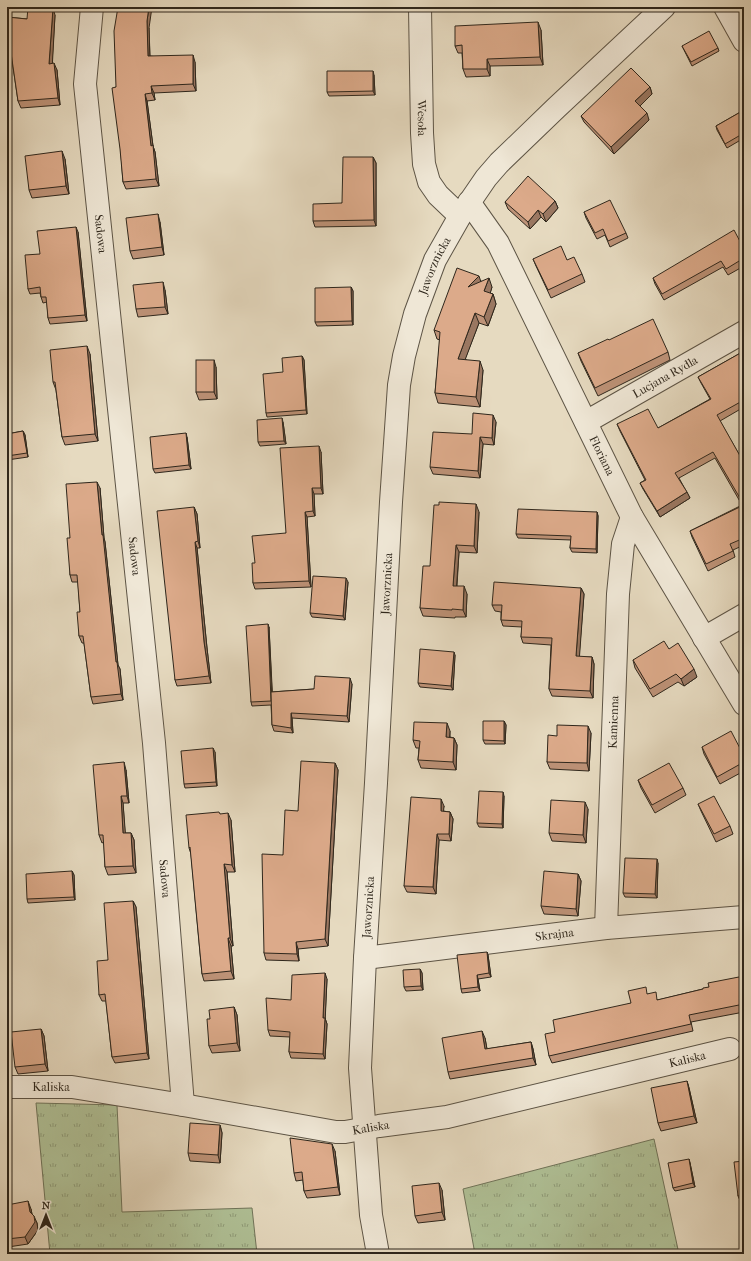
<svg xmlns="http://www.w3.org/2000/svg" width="751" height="1261" font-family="'IM FELL French Canon',serif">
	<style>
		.grass { fill: url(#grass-tufts); stroke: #70745a }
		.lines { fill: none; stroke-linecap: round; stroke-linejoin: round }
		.minor-casing { stroke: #5d5445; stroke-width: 24 }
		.tertiary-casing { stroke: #5d5445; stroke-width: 24 }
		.minor { stroke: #efe7d6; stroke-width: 22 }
		.tertiary { stroke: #efe7d6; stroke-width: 22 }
		.wall { fill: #bd9277; stroke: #2f271c }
		.shaded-wall { fill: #9a7761; stroke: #2f271c }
		.building { fill: #dcaa8a; stroke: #2f271c }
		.labels { text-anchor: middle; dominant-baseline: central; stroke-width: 3; stroke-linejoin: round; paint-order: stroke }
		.street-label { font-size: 12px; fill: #2f271c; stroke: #efe7d6 }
	</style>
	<defs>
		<pattern id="grass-tufts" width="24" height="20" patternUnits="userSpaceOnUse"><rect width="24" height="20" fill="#b0c197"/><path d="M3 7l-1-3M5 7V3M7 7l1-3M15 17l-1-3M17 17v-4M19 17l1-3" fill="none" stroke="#909d7a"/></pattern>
	</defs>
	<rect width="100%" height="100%" fill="#e6dac0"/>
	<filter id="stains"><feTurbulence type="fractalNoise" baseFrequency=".005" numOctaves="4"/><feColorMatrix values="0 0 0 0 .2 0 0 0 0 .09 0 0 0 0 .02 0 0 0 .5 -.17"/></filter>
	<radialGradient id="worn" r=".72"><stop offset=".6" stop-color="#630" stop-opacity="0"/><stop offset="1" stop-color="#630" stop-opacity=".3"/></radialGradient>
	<!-- grass -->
	<g class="grass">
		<polygon points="36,1103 117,1105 122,1212 252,1208 257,1254 50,1254"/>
		<polygon points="654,1139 679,1254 475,1254 463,1189"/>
	</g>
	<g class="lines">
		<defs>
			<g id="minor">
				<path id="s1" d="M92 7 85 84 154 743 183 1105"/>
				<polyline points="725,7 744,41"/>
				<path id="s2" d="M469 202 498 243 632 517 744 704"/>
				<path id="s3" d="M586 422 744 332"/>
				<polyline points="704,638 744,615"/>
				<path id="s4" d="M606 928 618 594 623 544 632 517"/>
				<path id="s5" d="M365 958 606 928 744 917"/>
				<path id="s6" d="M7 1087H72L183 1105 336 1132H345L379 1126 447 1117 730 1049"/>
			</g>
			<g id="tertiary">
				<path id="s7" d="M420 7 422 133 424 164 429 182 438 195 460 216"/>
				<path id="s8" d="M378 1254 371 1215 360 1068 365 958 376 783 391 502 399 385 404 356 415 314 435 260 460 216 486 178 499 163 556 108 664 7"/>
			</g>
		</defs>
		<!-- minor casing -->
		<use href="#minor" class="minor-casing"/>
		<!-- tertiary casing -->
		<use href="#tertiary" class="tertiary-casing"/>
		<!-- minor -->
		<use href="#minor" class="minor"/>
		<!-- tertiary -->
		<use href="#tertiary" class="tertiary"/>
	</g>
	<!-- wall -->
	<g class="wall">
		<polygon points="55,15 52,63 57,70 60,105 21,108 18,101 11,53 7,52 7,17 27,19"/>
		<polygon points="149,28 150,56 195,62 196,91 154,93 155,100 147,101 153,146 155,152 159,186 126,189 123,182 116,87"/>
		<polygon points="541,30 543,65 490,66 490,76 466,77 463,69 462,53 458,53 455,46"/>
		<polygon points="682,46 718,48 719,51 692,66"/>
		<polygon points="374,75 375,95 329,96 327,92"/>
		<polygon points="650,87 652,94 640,106 649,120 614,154 584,122 581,116"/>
		<polygon points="744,110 744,138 727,148 717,130 716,126"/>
		<polygon points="373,157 376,163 376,226 315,227 313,221 342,203"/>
		<polygon points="65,159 69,194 32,198 29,190"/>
		<polygon points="555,201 558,208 546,222 541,217 530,229 508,209 505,202"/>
		<polygon points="584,212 626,233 628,238 610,247 605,235 597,239 586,218"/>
		<polygon points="160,222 164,255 133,259 130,251"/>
		<polygon points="78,232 87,321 50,324 48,318 47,302 43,303 41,297 40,293 30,294 28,289 40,254"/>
		<polygon points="744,249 744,266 728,275 723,267 664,300 655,284 653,278"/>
		<polygon points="533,259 567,260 582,274 585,282 551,298 536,266"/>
		<polygon points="481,281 492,287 490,293 493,294 496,304 488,326 479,323 465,359 483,370 480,407 438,403 435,393 440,340 437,339 434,330"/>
		<polygon points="351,287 353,291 353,325 317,326 315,322"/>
		<polygon points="165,290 168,314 138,317 136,309"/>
		<polygon points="744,351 744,407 720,421 744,463 744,545 733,550 735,557 708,571 692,537 690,531 742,505 715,458 679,478 690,498 660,517 643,489 640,483 645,480 620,431 617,424 658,428 710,399 701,383 698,377"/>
		<polygon points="668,352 670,360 598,396 581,361 578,353"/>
		<polygon points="90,354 98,441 65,445 62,437 56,390 53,382"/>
		<polygon points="302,356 304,360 307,414 267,417 266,413 283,372"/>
		<polygon points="216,367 217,399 199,400 196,392"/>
		<polygon points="283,422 286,444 260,446 258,442"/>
		<polygon points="496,422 494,445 483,444 480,478 433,474 430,467 472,434"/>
		<polygon points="23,431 25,435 28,457 7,460 7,434"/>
		<polygon points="187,437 191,469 155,473 153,469"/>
		<polygon points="321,452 323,494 314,494 315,516 307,517 311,587 255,589 253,583 255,563 286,533"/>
		<polygon points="100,488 104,538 105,542 118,665 120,669 123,700 93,704 91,697 84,643 82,643 79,636 80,612 78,582 72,582 70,575 70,538"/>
		<polygon points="194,507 197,514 200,548 197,548 207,648 211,683 177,686 175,680"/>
		<polygon points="479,512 477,553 459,552 457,586 467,594 466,617 455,617 455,618 423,616 420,608 430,566"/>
		<polygon points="597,512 598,516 597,553 572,552 570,548 571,540 518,538 516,534"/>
		<polygon points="348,582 345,620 312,617 310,613"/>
		<polygon points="581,588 584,594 579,657 592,657 594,664 593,698 552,696 549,689 551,645 523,643 521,637 522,627 503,626 501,620 501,612 495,611 492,605"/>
		<polygon points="269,627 272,692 314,689 352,684 349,722 292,718 293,733 274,731 272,725 271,705 252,706 251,702"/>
		<polygon points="669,649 697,677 684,686 678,682 653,697 635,668 633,660"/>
		<polygon points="455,655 453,690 420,687 418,683"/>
		<polygon points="504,721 506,725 505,744 485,744 483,740"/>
		<polygon points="450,731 450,737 454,738 457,745 456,770 421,768 418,760 419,748 416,748 413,740"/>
		<polygon points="591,733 589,771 550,769 547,762 557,736"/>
		<polygon points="702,747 744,756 744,771 720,784 704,754"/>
		<polygon points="215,752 217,786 185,788 184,784"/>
		<polygon points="335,763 338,770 328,946 298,949 299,961 266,960 264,953 283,855 298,811"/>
		<polygon points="126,770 129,803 123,803 125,833 131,833 134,840 136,873 108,875 105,867 104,842 102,843 99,835"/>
		<polygon points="638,780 683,788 686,795 655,813 641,788"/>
		<polygon points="504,796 503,828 479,827 477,823"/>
		<polygon points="698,804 730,826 733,834 716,842 701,811"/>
		<polygon points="444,806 443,811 450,812 453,819 451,841 439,840 436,894 407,892 404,886"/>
		<polygon points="588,809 586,843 552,841 549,833"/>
		<polygon points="220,814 231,820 235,872 227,872 233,946 231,946 234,979 204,981 202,974 191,854 189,848"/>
		<polygon points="658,863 657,898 625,897 623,893"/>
		<polygon points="72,871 74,875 75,900 28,903 27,899"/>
		<polygon points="578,874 581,881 578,916 544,914 541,906"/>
		<polygon points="133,901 136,907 149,1059 115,1063 112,1057 106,1001 102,1001 99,995 108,960"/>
		<polygon points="487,952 488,955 491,977 478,979 480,991 462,993 461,989"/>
		<polygon points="420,969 422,973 423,990 406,991 404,987"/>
		<polygon points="744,976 744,1012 691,1022 693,1031 552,1063 549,1056 555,1032 631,1003 648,994 658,1000 703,989"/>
		<polygon points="327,979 325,1018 327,1024 325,1059 291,1058 289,1052 290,1037 270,1036 268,1030 291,1000"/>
		<polygon points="234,1007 237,1015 240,1051 212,1053 209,1046 210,1019"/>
		<polygon points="41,1029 44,1036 48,1071 18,1074 15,1067"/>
		<polygon points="485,1038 487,1049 531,1042 533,1049 536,1065 450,1079 448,1072"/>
		<polygon points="687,1081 689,1088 697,1123 661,1131 658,1123"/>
		<polygon points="220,1125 222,1133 220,1163 190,1161 188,1153"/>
		<polygon points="335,1151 340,1195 307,1198 304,1191 303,1180 296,1181 294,1173"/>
		<polygon points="689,1159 690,1163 695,1187 675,1191 673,1188"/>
		<polygon points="744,1161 744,1203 741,1203 738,1196"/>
		<polygon points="442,1190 445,1220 418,1223 415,1216"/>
		<polygon points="7,1205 31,1209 32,1214 37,1223 38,1230 28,1244 8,1247 7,1244"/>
	</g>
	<!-- shaded-wall -->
	<g class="shaded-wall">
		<polygon points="149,7 152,7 149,28 150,63 148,56 147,21"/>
		<polygon points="53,8 55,15 52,71 49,64"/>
		<polygon points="538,22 541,30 543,65 540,57"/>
		<polygon points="193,55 195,62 196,91 193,84"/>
		<polygon points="487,59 490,66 490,76 487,69"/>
		<polygon points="54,63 57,70 60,105 58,98"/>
		<polygon points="373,71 374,75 375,95 373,91"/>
		<polygon points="151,86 154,93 155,100 152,93"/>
		<polygon points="650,87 652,94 638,108 635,101"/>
		<polygon points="145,94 147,101 153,146 155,152 159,186 156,179 151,146"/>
		<polygon points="647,113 649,120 614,154 611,147"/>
		<polygon points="62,151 65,159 69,194 66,186"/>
		<polygon points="373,157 376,163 376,226 374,220"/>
		<polygon points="555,201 558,208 546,222 543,214"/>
		<polygon points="538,210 541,217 530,229 528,222"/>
		<polygon points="158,214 160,222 164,255 162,247"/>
		<polygon points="76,227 78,232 87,321 85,315"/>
		<polygon points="479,276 482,285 468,287"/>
		<polygon points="489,278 492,287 488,301 484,291"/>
		<polygon points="163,282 165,290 168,314 165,307"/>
		<polygon points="351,287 353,291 353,325 352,321"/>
		<polygon points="493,294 496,304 488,326 484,317"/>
		<polygon points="475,313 479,323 462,368 458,359"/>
		<polygon points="87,346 90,354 98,441 95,434"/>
		<polygon points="302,356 304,360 307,414 306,410"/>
		<polygon points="214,360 216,367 217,399 214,392"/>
		<polygon points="480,361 483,370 480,407 476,397"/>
		<polygon points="493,415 496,422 494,445 492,438"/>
		<polygon points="282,418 283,422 286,444 284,441"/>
		<polygon points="23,431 25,435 28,457 27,453"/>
		<polygon points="186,433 187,437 191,469 189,465"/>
		<polygon points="480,437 483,444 480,478 478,471"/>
		<polygon points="319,446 321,452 323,494 321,488"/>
		<polygon points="97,482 100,488 104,538 105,542 118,665 120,669 123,700 121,694 116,662 102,535"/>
		<polygon points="312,488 314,494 315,516 313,511"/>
		<polygon points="687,492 690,498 660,517 657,511"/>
		<polygon points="476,504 479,512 477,553 474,546"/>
		<polygon points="194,507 197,514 200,548 198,541"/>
		<polygon points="305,512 307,517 311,587 309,581"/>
		<polygon points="597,512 598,516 597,553 596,549"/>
		<polygon points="195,542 197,548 207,648 211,683 209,676 204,642"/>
		<polygon points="456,545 459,552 456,593 453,586"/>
		<polygon points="346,578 348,582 345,620 343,616"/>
		<polygon points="464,586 467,594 466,617 463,610"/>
		<polygon points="581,588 584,594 579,663 576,656"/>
		<polygon points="268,624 269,627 273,705 272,701"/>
		<polygon points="454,652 455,655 453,690 451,686"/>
		<polygon points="592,657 594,664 593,698 590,691"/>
		<polygon points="694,669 697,677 684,686 681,679"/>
		<polygon points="350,678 352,684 349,722 347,716"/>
		<polygon points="291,713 292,718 293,733 291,728"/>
		<polygon points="504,721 506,725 505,744 504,741"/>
		<polygon points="447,723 450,731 449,745 446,737"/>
		<polygon points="588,726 591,733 589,771 587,763"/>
		<polygon points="454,738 457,745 456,770 453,762"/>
		<polygon points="213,748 215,752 217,786 216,782"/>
		<polygon points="124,762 126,770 129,803 127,796"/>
		<polygon points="335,763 338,770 328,946 325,939"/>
		<polygon points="503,792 504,796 503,828 502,824"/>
		<polygon points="121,796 123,803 126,841 123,833"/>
		<polygon points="441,799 444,806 443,818 441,811"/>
		<polygon points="585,802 588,809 586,843 583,835"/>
		<polygon points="450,812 453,819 451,841 449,834"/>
		<polygon points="228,813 231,820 235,872 232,865"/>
		<polygon points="131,833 134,840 136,873 133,866"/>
		<polygon points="437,834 439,840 436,894 433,887"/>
		<polygon points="657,859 658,863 657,898 655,894"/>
		<polygon points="224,864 227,872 233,946 230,938"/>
		<polygon points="72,871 74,875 75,900 74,897"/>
		<polygon points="578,874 581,881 578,916 576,909"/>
		<polygon points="133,901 136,907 149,1059 147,1053"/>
		<polygon points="228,938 231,946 234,979 231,971"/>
		<polygon points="296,942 298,949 299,961 297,954"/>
		<polygon points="487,952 488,955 491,977 489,973"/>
		<polygon points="420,969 422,973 423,990 421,986"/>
		<polygon points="325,973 327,979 325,1024 323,1018"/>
		<polygon points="477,975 478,979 480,991 478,987"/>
		<polygon points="234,1007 237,1015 240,1051 237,1043"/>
		<polygon points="325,1018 327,1024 325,1059 323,1054"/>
		<polygon points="41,1029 44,1036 48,1071 45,1064"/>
		<polygon points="482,1031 485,1038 488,1055 485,1049"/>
		<polygon points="531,1042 533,1049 536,1065 533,1058"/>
		<polygon points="687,1081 689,1088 697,1123 694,1116"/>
		<polygon points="220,1125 222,1133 220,1163 218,1155"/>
		<polygon points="332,1144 335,1151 340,1195 338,1187"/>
		<polygon points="689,1159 690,1163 695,1187 693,1183"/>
		<polygon points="439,1183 442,1190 445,1220 442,1212"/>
		<polygon points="28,1201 31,1209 33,1220 30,1212"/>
		<polygon points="34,1216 37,1223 38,1230 28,1244 25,1237"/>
	</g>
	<!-- building -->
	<g class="building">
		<polygon points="28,7 53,8 49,64 54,63 58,98 18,101 10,46 7,45 7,17 27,19"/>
		<polygon points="118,7 149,7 147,21 148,56 193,55 193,84 151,86 152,93 145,94 151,146 153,145 156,179 123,182 120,149 112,88 116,87 114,31"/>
		<polygon points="538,22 540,57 487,59 487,69 463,69 462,45 455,46 455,26"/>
		<polygon points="709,31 718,48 691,62 682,46"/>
		<polygon points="631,68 650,87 635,101 647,113 611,147 581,116"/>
		<polygon points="327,71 373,71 373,91 327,92"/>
		<polygon points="744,110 744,133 725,144 716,126"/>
		<polygon points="62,151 66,186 29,190 25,156"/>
		<polygon points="343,157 373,157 374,220 313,221 313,204 342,203"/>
		<polygon points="528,176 555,201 543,214 538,210 528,222 505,202"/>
		<polygon points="610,200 626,233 608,241 603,229 595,233 584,212"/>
		<polygon points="158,214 162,247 130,251 126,218"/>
		<polygon points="76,227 85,315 48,318 46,297 41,297 40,287 28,289 25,255 40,254 37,231"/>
		<polygon points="734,230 744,249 744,258 726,269 721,261 662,294 653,278"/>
		<polygon points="561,246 567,260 574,257 582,274 548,290 533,259"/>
		<polygon points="457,268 479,276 468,287 489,278 484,291 493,294 484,317 475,313 458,359 480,361 476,397 435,393 440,332 434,330"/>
		<polygon points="163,282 165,307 136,309 133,285"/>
		<polygon points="351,287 352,321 315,322 315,288"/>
		<polygon points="653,319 668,352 595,388 578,353 608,339 609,340"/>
		<polygon points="87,346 95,434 62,437 55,382 53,382 50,350"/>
		<polygon points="744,351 744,400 717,415 744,463 744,538 730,544 733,551 706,564 690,531 744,505 713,452 675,473 687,492 657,511 640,483 646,480 617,424 648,409 658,428 711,399 698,377"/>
		<polygon points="302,356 306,410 266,413 263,374 283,372 282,358"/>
		<rect x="196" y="360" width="18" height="32"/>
		<polygon points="473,413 493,415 492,438 480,437 478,471 430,467 433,432 472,434"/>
		<polygon points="282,418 284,441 258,442 257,420"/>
		<polygon points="23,431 27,453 7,456 7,434"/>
		<polygon points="186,433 189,465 153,469 150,437"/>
		<polygon points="319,446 321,488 312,488 313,511 305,512 309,581 253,583 252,563 255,563 252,536 286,533 280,448"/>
		<polygon points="97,482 102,535 103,535 116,662 117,662 121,694 91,697 83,636 79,636 77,612 80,612 77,575 70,575 67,538 70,538 66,484"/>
		<polygon points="439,502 476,504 474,546 456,545 453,586 464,586 463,610 452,609 452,610 420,608 423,566 430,566 434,505 439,505"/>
		<polygon points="194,507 198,541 195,542 204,642 209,676 175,680 157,511"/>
		<polygon points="518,509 597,512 596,549 570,548 571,536 516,534"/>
		<polygon points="313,576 346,578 343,616 310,613"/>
		<polygon points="494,582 581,588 576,656 592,657 590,691 549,689 552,638 521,637 522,621 501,620 502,605 492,605"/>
		<polygon points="268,624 271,701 251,702 246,626"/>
		<polygon points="664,641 669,649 678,643 694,669 681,679 676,674 650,689 633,660"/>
		<polygon points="420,649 454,652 451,686 418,683"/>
		<polygon points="315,676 350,678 347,716 291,713 291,728 272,725 271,692 314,689"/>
		<polygon points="483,721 504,721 504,741 483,740"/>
		<polygon points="414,722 447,723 446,737 454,738 453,762 418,760 420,741 413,740"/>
		<polygon points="557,725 588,726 587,763 547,762 548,735 557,736"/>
		<polygon points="731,731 744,756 744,762 717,777 702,747"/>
		<polygon points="213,748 216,782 184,784 181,751"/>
		<polygon points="301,761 335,763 325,939 296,942 297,954 264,953 262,854 283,855 285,810 298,811"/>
		<polygon points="124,762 127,796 121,796 123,833 131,833 133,866 105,867 103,835 99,835 93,765"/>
		<polygon points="669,763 683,788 652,805 638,780"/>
		<polygon points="479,791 503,792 502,824 477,823"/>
		<polygon points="714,796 730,826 714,834 698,804"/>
		<polygon points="411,797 441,799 441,811 450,812 449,834 437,834 433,887 404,886"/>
		<polygon points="551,800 585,802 583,835 549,833"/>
		<polygon points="219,812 220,814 228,813 232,865 224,864 230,938 228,938 231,971 202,974 190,847 189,848 186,815"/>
		<polygon points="625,858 657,859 655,894 623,893"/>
		<polygon points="72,871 74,897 27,899 26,874"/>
		<polygon points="544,871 578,874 576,909 541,906"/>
		<polygon points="133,901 147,1053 112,1057 105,994 99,995 97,961 108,960 104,903"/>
		<polygon points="487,952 489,973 477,975 478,987 461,989 457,955"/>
		<polygon points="420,969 421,986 404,987 403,970"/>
		<polygon points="325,973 323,1018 325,1018 323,1054 289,1052 290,1032 268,1030 266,998 291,1000 292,975"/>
		<polygon points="744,976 744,1004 689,1015 691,1024 549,1056 545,1034 555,1032 553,1020 631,1003 628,991 646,987 647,994 656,992 657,1000 703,989 703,988 709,987 708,983"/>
		<polygon points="234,1007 237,1043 209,1046 207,1019 210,1019 209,1010"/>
		<polygon points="41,1029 45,1064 15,1067 11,1032"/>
		<polygon points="482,1031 485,1049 531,1042 533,1058 448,1072 442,1038"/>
		<polygon points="687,1081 694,1116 658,1123 651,1088"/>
		<polygon points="190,1123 220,1125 218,1155 188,1153"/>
		<polygon points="290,1138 332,1144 338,1187 304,1191 302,1172 294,1173"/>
		<polygon points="689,1159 693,1183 673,1188 668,1163"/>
		<polygon points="744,1161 744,1195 738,1196 734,1162"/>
		<polygon points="439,1183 442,1212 415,1216 412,1186"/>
		<polygon points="28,1201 30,1212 34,1216 35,1222 25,1237 7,1239 7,1205"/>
	</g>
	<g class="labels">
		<!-- street labels -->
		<g class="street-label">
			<text stroke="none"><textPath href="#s7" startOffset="111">Wesoła</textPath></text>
			<text stroke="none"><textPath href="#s1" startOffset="228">Sadowa</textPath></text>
			<text stroke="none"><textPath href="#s8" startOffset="996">Jaworznicka</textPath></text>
			<text stroke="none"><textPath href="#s3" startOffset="91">Lucjana Rydla</textPath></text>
			<text stroke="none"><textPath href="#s2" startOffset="287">Floriana</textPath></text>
			<text stroke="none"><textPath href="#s1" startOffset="552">Sadowa</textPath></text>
			<text stroke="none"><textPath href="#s8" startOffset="672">Jaworznicka</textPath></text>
			<text stroke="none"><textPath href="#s4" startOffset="206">Kamienna</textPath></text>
			<text stroke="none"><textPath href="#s1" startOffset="876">Sadowa</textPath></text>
			<text stroke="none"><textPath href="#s8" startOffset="348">Jaworznicka</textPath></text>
			<text stroke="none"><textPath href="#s5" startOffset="191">Skrajna</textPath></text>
			<text stroke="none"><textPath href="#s6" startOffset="692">Kaliska</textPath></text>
			<text stroke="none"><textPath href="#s6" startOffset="44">Kaliska</textPath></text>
			<text stroke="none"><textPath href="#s6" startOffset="368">Kaliska</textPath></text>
		</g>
	</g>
	<!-- margin -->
	<rect width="751" height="1261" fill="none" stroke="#e6dac0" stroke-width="24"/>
	<rect x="8" y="8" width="735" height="1245" fill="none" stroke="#2f271c" stroke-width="2"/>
	<rect x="12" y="12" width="727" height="1237" fill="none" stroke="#2f271c"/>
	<!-- north arrow -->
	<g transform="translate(46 1215)" stroke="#efe7d6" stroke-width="3" paint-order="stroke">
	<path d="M0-3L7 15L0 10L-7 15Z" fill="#2f271c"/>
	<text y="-6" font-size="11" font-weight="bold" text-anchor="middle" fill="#2f271c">N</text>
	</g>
	<rect width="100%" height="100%" filter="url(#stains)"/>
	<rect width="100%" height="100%" fill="url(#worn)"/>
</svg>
